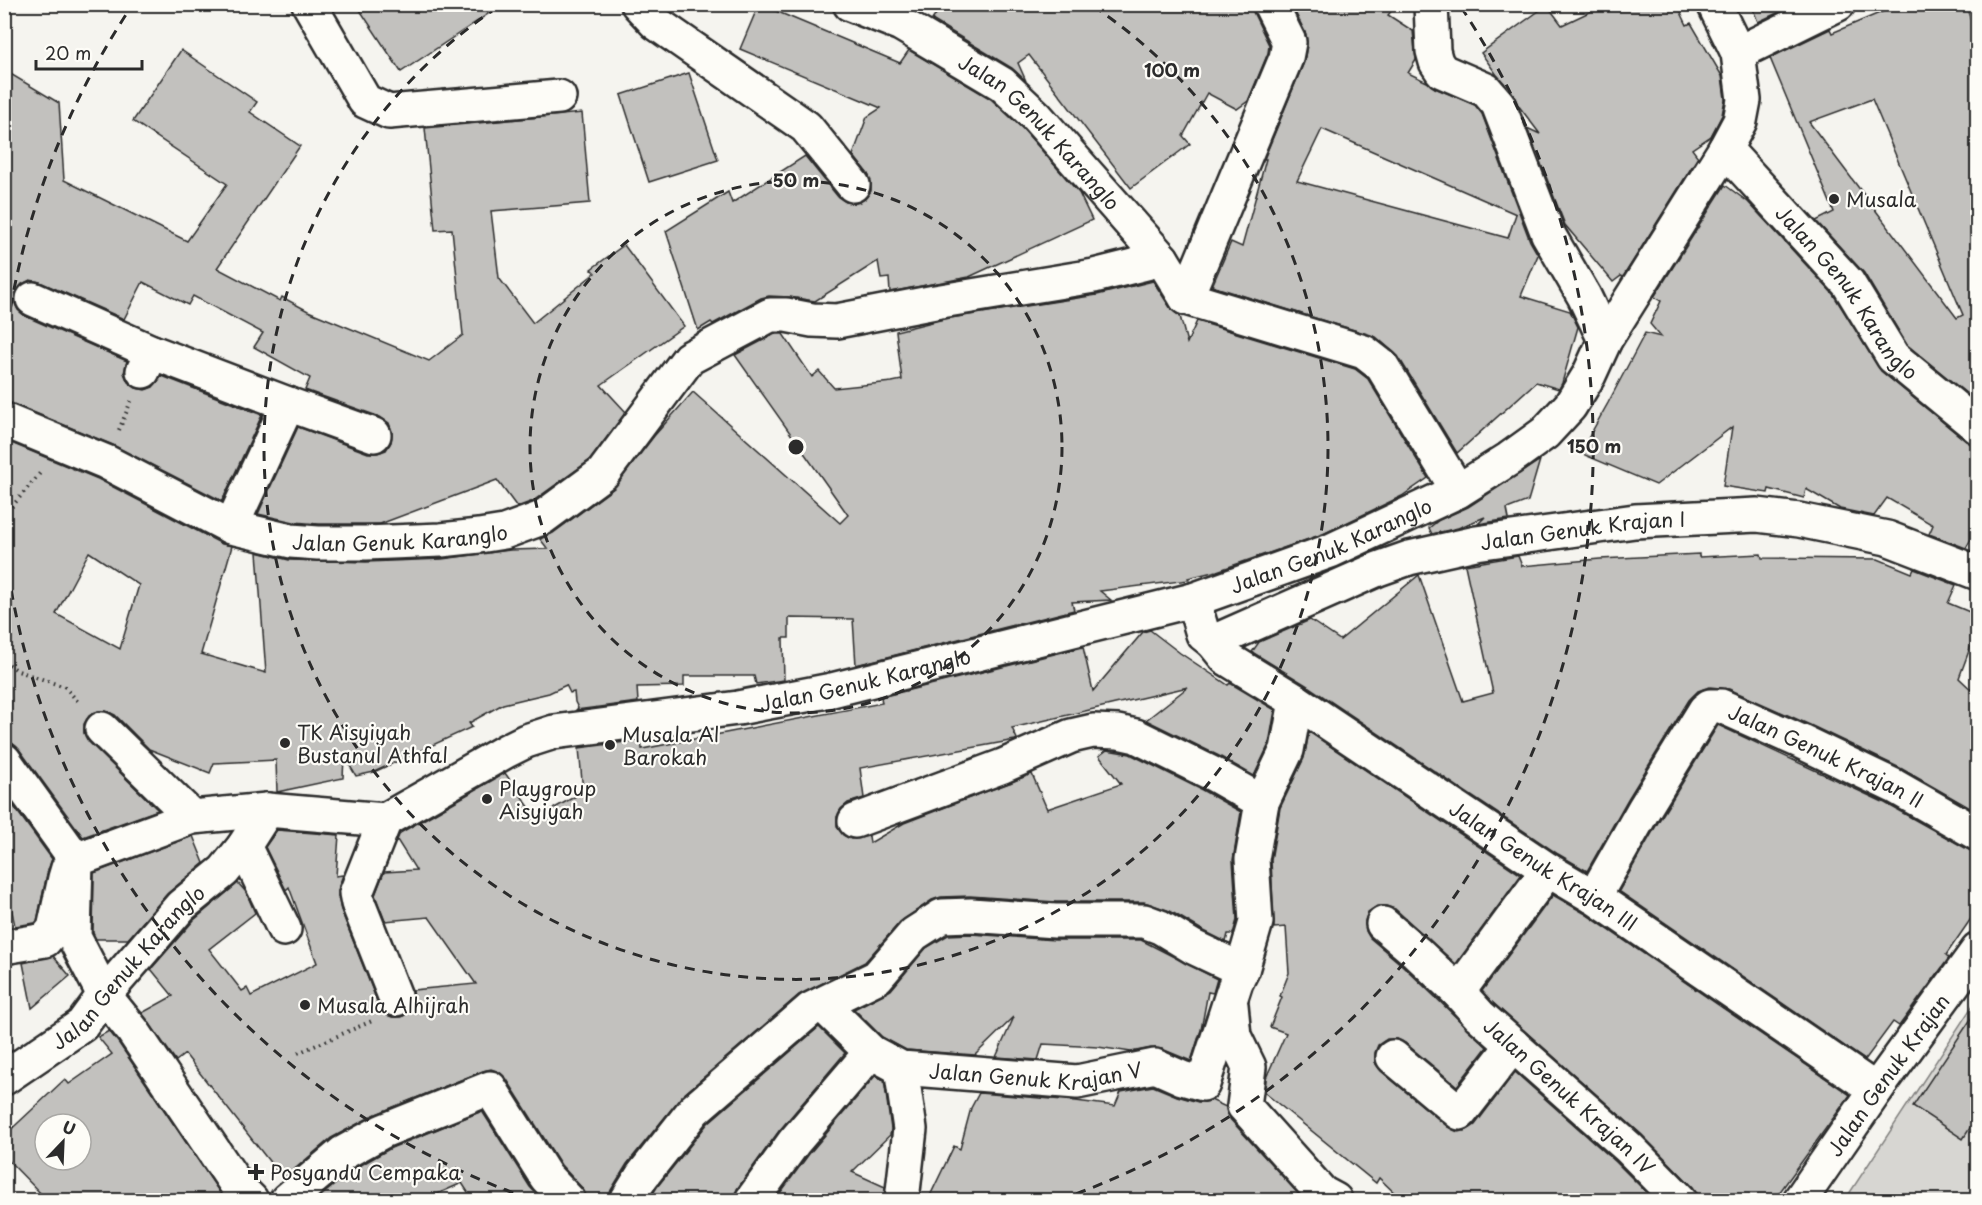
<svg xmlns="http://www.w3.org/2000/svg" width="1982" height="1205" font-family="'Playpen Sans',sans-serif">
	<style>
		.green { fill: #d7d6d2; stroke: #81807e; stroke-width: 1.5 }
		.building { fill: #c2c1be; stroke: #2b2b2b; stroke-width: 1.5; fill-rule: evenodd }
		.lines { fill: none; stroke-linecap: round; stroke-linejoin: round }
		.minor-casing { stroke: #2b2b2b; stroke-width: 38 }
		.path { stroke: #2b2b2b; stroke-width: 4; stroke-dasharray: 1.5 4.5; stroke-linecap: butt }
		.minor { stroke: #fdfcf7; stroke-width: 33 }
		.ring { fill: none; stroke: #2b2b2b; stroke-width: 3; stroke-dasharray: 10 8 }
		.poi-dot { fill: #2b2b2b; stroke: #fdfcf7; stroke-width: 2 }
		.labels { text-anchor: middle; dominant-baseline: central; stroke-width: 4.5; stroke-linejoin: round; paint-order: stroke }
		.street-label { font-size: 20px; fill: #2b2b2b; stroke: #fdfcf7 }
		.poi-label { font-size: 20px; fill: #2b2b2b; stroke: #fdfcf7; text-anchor: start }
		.centre { fill: #2b2b2b; stroke: #fdfcf7; stroke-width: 3 }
		.ring-label { font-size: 18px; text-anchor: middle; font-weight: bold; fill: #2b2b2b; stroke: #fdfcf7; stroke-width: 4.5; stroke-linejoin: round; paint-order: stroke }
	</style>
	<rect width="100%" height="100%" fill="#f5f4ef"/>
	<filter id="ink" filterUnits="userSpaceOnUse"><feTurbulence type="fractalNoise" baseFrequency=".0167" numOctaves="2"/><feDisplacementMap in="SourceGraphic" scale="12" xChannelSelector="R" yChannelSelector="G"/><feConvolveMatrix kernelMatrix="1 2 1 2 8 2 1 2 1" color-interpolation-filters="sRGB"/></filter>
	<g filter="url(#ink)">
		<!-- green -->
		<polygon class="green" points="1977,999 1977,1200 1845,1200"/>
		<!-- building -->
		<g class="building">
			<polygon points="356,4 503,4 401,72"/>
			<polygon points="759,4 900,63 909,50 991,99 1023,129 1079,193 1092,220 969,277 890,292 889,278 881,279 878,261 815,301 789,297 769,296 761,298 713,324 711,322 698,330 666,231 728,192 732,203 805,156 838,197 846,202 856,203 865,199 871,191 871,182 868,174 853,155 867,117 881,108 740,49"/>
			<polygon points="943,4 1252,4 1253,12 1269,45 1268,53 1248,101 1237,109 1207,93 1183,136 1190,144 1131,188 1029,55 1018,63 1026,81 1012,68 932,20"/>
			<path d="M1291 4H1397L1388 15 1413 31 1416 60 1408 73 1427 82 1435 88 1475 105 1482 114 1530 241 1538 255 1521 296 1570 311 1578 327 1562 383 1559 389 1536 382 1457 453 1398 356 1376 337 1212 286 1231 242 1242 247 1266 159H1264L1304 62 1307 45 1306 34ZM1322 129 1516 214 1508 238 1297 181Z"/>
			<polygon points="1606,4 1677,4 1687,25 1691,23 1722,76 1725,99 1722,115 1711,136 1692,149 1698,157 1623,277 1621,276 1613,282 1565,225 1527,128 1540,134 1518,105 1512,92 1497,75 1481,53 1547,5 1562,25"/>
			<polygon points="1751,4 1794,4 1794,5 1758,22"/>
			<path d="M1901 4H1965L1977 36V402L1907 345 1864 273 1816 221 1834 212 1770 58 1830 29 1832 33ZM1872 99 1963 315 1957 318 1809 122Z"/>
			<polygon points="181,50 257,102 250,112 300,146 217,268 280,301 282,297 308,311 429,361 463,335 452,229 435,230 425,128 582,113 590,203 491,211 499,278 533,323 595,273 591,269 624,245 684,326 601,385 626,412 590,460 533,501 517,507 497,480 380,524 319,524 294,522 258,514 298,427 368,453 377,453 386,450 391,442 392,432 389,423 380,417 305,390 310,378 254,347 263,333 193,296 188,305 143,282 124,319 40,282 30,280 22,284 16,292 14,302 18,310 25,316 127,361 124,373 128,382 136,388 145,390 153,387 162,376 262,415 222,501 113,445 11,403 4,402 4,70 59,103 64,180 187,241 227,184 133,121"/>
			<polygon points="689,73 718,160 649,182 621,95"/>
			<polygon points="1725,185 1748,202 1833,294 1881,371 1966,441 1977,445 1977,529 1966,548 1929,534 1933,525 1887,498 1874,516 1840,509 1806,489 1804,498 1769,489 1768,493 1723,486 1732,427 1656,485 1580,453 1608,403 1645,333 1661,337 1650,324 1661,301 1654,297"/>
			<path d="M1153 281 1171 309 1180 316 1187 343 1197 321 1355 369 1368 379 1428 478 1402 496 1323 534 1217 571 1188 578 1189 580 1100 591 1111 600 1072 602 1074 610 856 665 853 619 789 618V638H783L784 680 756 684 754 676H684V686L637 687 638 702 576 710 578 708 575 702 574 692 570 693 566 685 549 693 503 704 469 723 472 727 374 772 356 776 344 756 343 778 277 792 276 760 214 763 210 773 149 749 115 715 106 711H98L89 716 84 724V733L89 742 158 810 83 837 19 749 12 743 4 742V440L98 479 222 544 232 546 201 654 266 673 257 552 289 560 366 562 442 559 510 550 548 549 540 539 553 533 614 488 654 436 693 392 840 523 848 515 735 355 775 334H783L812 377 819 371 834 388 892 382 902 380 896 331 944 319 1097 295ZM89 552 139 585 120 649 56 614Z"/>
			<polygon points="1540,460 1528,501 1507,509 1509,519 1478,524 1485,517 1458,528 1432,534 1429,528 1439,520 1468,507"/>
			<polygon points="1699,554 1699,557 1761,554 1762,558 1878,559 1912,573 1914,569 1956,585 1948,603 1977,615 1977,629 1959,678 1977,695 1977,812 1902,769 1810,725 1729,689 1710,687 1698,691 1689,700 1628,799 1587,871 1558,854 1306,685 1252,652 1259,642 1310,620 1340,640 1419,575 1463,701 1493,693 1465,565 1518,556 1522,566 1600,559"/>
			<polygon points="1150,630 1180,653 1228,685 1230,683 1275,710 1269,744 1254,776 1219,756 1146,720 1188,687 1012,728 1017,739 1015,740 860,768 864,798 848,803 841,809 837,817 837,827 843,835 851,839 869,836 870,843 904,823 1032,774 1047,809 1121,784 1099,756 1107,750 1130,754 1202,790 1241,812 1233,860 1237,920 1233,934 1228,934 1226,942 1202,930 1170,911 1144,902 1056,902 970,896 941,897 932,900 900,922 865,962 799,995 682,1096 627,1164 611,1190 608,1200 586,1200 586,1195 582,1188 561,1165 506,1078 499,1072 491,1069 483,1071 374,1115 331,1138 283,1179 185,1054 176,1061 142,1013 173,996 151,969 194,920 238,883 246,892 255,913 209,949 242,991 247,988 251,996 317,963 289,887 286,890 265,847 277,830 339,835 336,876 343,875 339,886 338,896 341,910 379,1006 385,1014 393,1017 402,1017 410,1011 414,1002 413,990 476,984 429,917 385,921 375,895 384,872 416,870 397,840 400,833 505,773 537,818 583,792 579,748 641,740 642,749 882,703 881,697 1083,647 1093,691 1143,632"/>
			<polygon points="1718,725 1885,803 1969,850 1977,853 1977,910 1946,955 1949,958 1899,1026 1893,1022 1865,1060 1619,891 1660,819"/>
			<polygon points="1309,732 1521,875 1456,964 1395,909 1386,906 1377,906 1368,912 1365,921 1366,931 1370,938 1403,966 1487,1047 1457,1086 1405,1043 1397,1039 1387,1039 1378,1045 1375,1053 1375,1063 1381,1071 1448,1127 1458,1132 1467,1130 1475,1125 1515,1072 1616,1162 1654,1200 1402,1200 1379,1178 1376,1183 1265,1093 1266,1078 1286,1033 1270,1027 1282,997 1280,996 1289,973 1286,927 1274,928 1271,860 1280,808 1304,758"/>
			<polygon points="4,793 52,859 47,874 37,921 35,923 15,926 4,874"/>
			<polygon points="193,836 204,863 167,894 128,939 96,939 93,933 94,873"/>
			<polygon points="1553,895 1584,913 1850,1095 1774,1200 1698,1200 1698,1195 1693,1187 1642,1135 1492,1002 1482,991"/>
			<polygon points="971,934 1055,940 1141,940 1217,979 1213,993 1208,992 1201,1030 1191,1061 1162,1049 1151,1048 1131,1052 1098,1047 1043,1044 1038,1060 996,1057 1014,1017 975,1055 906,1050 882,1037 854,1009 891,990 926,948 948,935"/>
			<polygon points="53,956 70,976 32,1008 23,963"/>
			<polygon points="1977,1010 1977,1117 1963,1139 1913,1106"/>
			<polygon points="819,1027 845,1053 779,1131 737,1189 734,1200 649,1200 657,1187 708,1123"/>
			<path d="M109 1031 118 1042 225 1200H47L4 1156V1136L65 1079 69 1084 112 1054 98 1037ZM45 1124H81V1160H45Z"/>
			<polygon points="875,1076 884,1080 891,1129 890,1135 852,1172 885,1187 884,1200 775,1200 809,1154"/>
			<polygon points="1153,1086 1177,1096 1198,1102 1211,1100 1226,1107 1230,1119 1304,1200 928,1200 954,1146 960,1149 971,1108 979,1093 1076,1101 1115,1106 1121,1092"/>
			<polygon points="482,1111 530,1187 543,1200 473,1200 462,1183 424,1200 316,1200 354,1169 391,1148"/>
		</g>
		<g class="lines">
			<defs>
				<g id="minor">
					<polyline points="309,4 365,101 389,112 559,97"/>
					<polyline points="638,4 656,23 806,127 853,185"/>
					<path id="s1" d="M850 4 901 24 1002 84 1036 116 1162 259 1186 298 1364 352 1382 366 1458 491"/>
					<polyline points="1431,4 1433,51 1436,62 1442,71 1486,90 1498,104 1548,234 1584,296 1605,340"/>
					<polyline points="1738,53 1838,4"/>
					<path id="s2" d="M1725 149 1848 283 1893 357 1978 427"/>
					<polyline points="1186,298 1286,58 1289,42 1270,4"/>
					<polyline points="33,299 152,352"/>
					<polyline points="143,371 152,352 288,404 231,527"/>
					<polyline points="288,404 374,435"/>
					<path id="s3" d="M4 420 106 462 231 527 291 541 318 543H366L441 540 479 536 504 532 542 518 603 473 689 358 770 315H786L812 320 837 321 935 302 1094 276 1162 259"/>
					<path id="s4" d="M1193 600 1203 634 1213 642 1378 569 1409 558 1476 543 1635 521 1757 515 1799 520 1887 538 1978 573"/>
					<path id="s5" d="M1213 642 1226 658 1296 701 1548 870 1594 897 1876 1090"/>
					<polyline points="102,729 192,817"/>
					<polyline points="4,760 76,860 74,937 104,995 133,1031 238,1187 251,1200"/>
					<polyline points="385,820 356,893 358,903 396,999"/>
					<polyline points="855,821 1003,766 1071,736 1093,731 1118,732 1136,736 1211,773 1262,802"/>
					<polyline points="244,846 284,929"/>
					<path id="s6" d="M1594 897 1644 809 1705 710 1710 706H1721L1802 742 1894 786 1978 834"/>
					<path id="s7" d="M1383 924 1416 952 1458 992 1479 1015 1629 1148 1680 1200"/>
					<path id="s8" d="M4 947 45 940 54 929 65 878 68 868 76 860 192 817 267 810 385 820 506 751 526 741 554 732 738 708 832 690 1193 600 1330 551 1458 491 1509 459 1545 433 1570 406 1589 375 1605 340 1725 149 1740 121 1744 100 1738 53 1714 4"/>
					<polyline points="1458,992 1548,870"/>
					<path id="s9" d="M822 1004 871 1052 901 1068 1077 1082 1155 1066 1182 1078 1203 1084 1236 982 1242 970 1256 922 1252 859 1262 802 1287 750 1296 701"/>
					<polyline points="1231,1005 1234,1036 1249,1067 1244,1106 1322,1193 1335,1200"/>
					<polyline points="1393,1057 1460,1113 1513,1045"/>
					<polyline points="901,1068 910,1129 902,1200"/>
					<path id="s10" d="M4 1078 82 1025 104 995 181 906 224 871 244 846 267 810"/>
					<polyline points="287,1200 343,1153 383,1131 490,1088 546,1177 568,1200"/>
					<polyline points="627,1200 642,1176 694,1110 811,1009 877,977 914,934 942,916 971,915 1055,921 1144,921 1160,927 1193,947 1242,970"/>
					<polyline points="752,1200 794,1142 871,1052"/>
					<path id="s11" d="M1800 1200 1876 1090 1978 950"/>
				</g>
			</defs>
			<!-- minor casing -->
			<use href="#minor" class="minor-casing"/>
			<!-- path -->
			<g class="path">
				<polyline points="119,430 131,401"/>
				<polyline points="4,516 40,473"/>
				<polyline points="4,661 18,671 65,687 80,704"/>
				<polyline points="298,1053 372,1021"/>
			</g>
			<!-- minor -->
			<use href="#minor" class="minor"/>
		</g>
	</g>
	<!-- distance rings -->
	<g class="ring">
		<circle cx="796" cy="447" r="266"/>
		<path d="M1093 6A532 532 0 1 1 499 6"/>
		<path d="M530 1199A798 798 0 0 1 5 551M5 343A798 798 0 0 1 131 7M1461 7A798 798 0 0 1 1062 1199"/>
	</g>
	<!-- markers -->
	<g class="poi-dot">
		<circle cx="1834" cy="199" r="6"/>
		<circle cx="285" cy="743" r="6"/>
		<circle cx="610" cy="745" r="6"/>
		<circle cx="487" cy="799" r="6"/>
		<circle cx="305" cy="1005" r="6"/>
		<path d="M253 1163h6v6h6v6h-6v6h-6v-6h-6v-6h6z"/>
	</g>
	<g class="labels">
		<!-- street labels -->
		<g class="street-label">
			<text stroke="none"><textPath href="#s1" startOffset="232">Jalan Genuk Karanglo</textPath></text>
			<text stroke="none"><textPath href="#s2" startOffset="189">Jalan Genuk Karanglo</textPath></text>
			<text stroke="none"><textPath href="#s4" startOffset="438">Jalan Genuk Krajan I</textPath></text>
			<text stroke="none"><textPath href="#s3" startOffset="422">Jalan Genuk Karanglo</textPath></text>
			<text stroke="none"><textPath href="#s8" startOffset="1440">Jalan Genuk Karanglo</textPath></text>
			<text stroke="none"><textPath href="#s8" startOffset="954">Jalan Genuk Karanglo</textPath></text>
			<text stroke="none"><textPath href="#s6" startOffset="351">Jalan Genuk Krajan II</textPath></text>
			<text stroke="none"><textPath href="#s5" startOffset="400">Jalan Genuk Krajan III</textPath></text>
			<text stroke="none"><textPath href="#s10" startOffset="168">Jalan Genuk Karanglo</textPath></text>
			<text stroke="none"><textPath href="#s9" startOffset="238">Jalan Genuk Krajan V</textPath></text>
			<text stroke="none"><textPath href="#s11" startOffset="153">Jalan Genuk Krajan</textPath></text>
			<text stroke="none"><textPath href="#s7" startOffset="254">Jalan Genuk Krajan IV</textPath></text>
		</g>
		<!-- poi labels -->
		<g class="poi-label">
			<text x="1846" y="199">Musala</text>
			<text x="297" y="732">TK Aisyiyah<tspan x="297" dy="23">Bustanul Athfal</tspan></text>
			<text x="622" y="734">Musala Al<tspan x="622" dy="23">Barokah</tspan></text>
			<text x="499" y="788">Playgroup<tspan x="499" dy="23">Aisyiyah</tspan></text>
			<text x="317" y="1005">Musala Alhijrah</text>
			<text x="270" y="1172">Posyandu Cempaka</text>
		</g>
	</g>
	<circle cx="796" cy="447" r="9" class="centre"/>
	<g class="ring-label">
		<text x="1172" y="77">100 m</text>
		<text x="796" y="187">50 m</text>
		<text x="1594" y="453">150 m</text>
	</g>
	<!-- margin -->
	<rect width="1982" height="1205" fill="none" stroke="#fdfcf7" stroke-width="24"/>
	<rect x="12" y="12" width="1958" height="1181" fill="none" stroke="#2b2b2b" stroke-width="2" filter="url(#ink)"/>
	<!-- north arrow -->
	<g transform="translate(63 1142) rotate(23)"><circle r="28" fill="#fdfcf7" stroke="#a9a8a5" stroke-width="1.5"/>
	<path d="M0-4.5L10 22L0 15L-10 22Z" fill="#2b2b2b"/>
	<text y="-9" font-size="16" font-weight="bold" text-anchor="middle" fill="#2b2b2b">U</text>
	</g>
	<!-- scale -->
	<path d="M36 60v9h106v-9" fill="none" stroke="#2b2b2b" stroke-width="3"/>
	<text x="45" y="60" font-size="18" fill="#2b2b2b" stroke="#fdfcf7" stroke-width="4.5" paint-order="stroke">20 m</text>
</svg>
